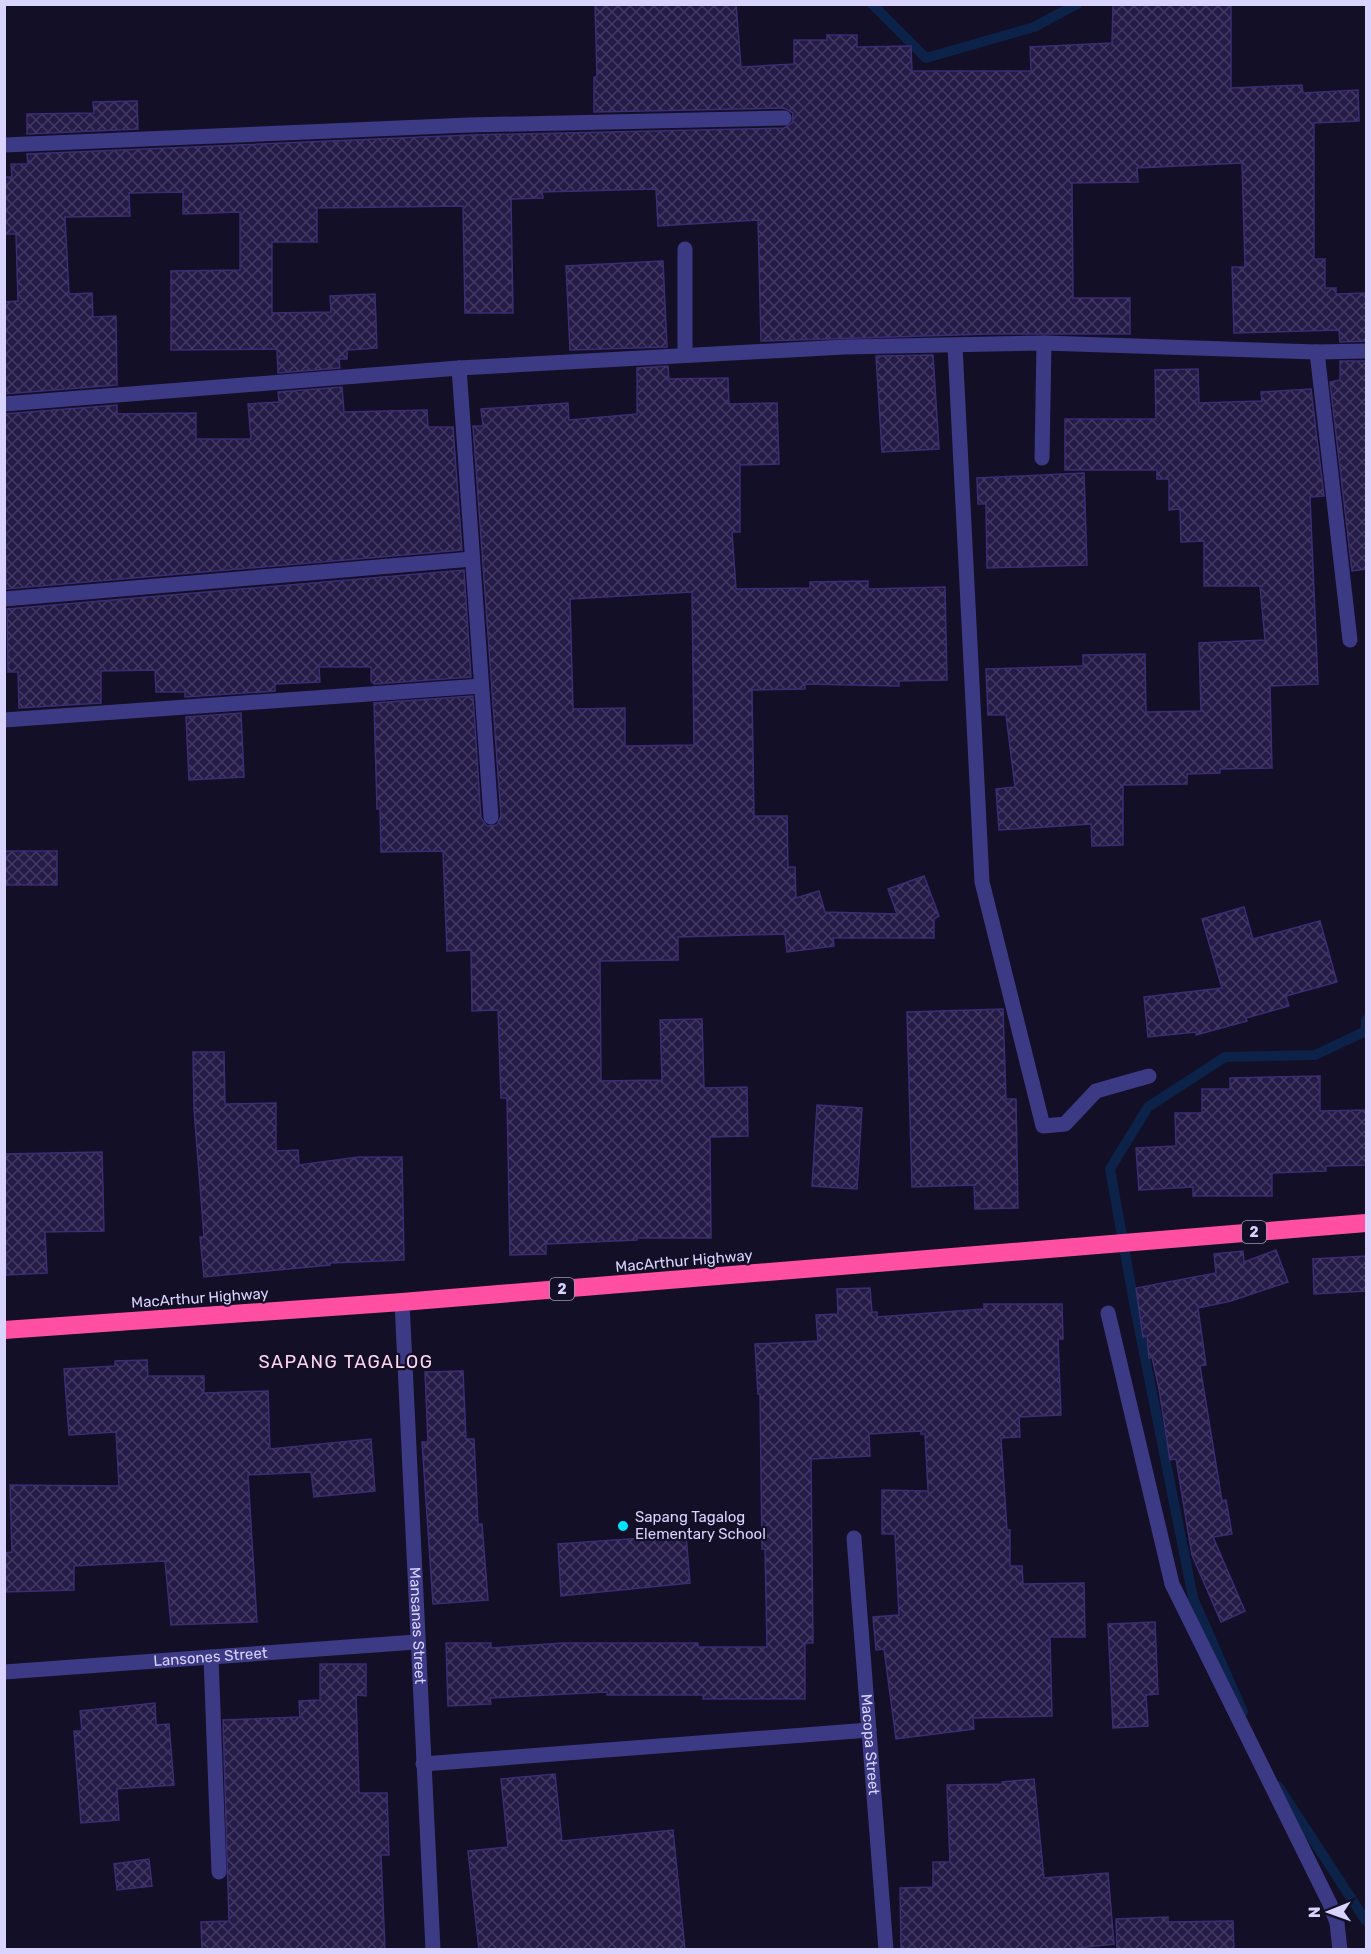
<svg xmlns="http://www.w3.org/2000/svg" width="1371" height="1954" font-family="Rubik,sans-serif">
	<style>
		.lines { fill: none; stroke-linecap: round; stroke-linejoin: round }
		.stream { stroke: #0c2248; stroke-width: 10 }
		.building { fill: url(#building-cross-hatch); stroke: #3b2d73; stroke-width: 1.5; fill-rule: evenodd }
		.minor { stroke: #3d3a85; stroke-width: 15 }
		.highway { stroke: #ff4fa3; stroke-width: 18 }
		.poi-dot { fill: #00e5ff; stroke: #130f26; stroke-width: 2 }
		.labels { text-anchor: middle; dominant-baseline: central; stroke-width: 4.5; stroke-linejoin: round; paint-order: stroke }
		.shield { fill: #130f26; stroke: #9e99be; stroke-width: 1.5 }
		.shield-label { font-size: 14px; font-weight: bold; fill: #d9d4ff }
		.street-label { font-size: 15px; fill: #d9d4ff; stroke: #130f26 }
		.poi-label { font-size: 15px; fill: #d9d4ff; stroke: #130f26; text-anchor: start }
		.quarter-label { font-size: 18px; letter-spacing: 1.5px; fill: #ffd6f0; stroke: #130f26 }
	</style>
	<defs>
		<pattern id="building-cross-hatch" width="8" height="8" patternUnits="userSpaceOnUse" patternTransform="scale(1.5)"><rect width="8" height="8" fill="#241b47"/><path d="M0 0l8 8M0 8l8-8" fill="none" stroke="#433b63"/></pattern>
	</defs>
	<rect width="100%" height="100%" fill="#130f26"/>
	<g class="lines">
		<!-- stream -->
		<g class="stream">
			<polyline points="872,4 926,58 1034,27 1077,4"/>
			<polyline points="1243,1712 1193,1598 1134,1303 1110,1169 1148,1107 1225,1057 1315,1055 1366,1031 1366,1020"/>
			<polyline points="1278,1786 1366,1921"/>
		</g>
	</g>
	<!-- building -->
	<g class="building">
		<polygon points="595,4 736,4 741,67 794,64 794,40 827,40 827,35 857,35 857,47 911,46 912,71 1031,71 1030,47 1112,43 1113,4 1231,5 1231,88 1302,85 1303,93 1358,90 1359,121 1314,123 1314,259 1325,259 1325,288 1336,288 1336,294 1366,293 1366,341 1340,342 1339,330 1234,333 1232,267 1245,267 1242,163 1137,168 1138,182 1072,183 1073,298 1130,298 1130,334 988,334 761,341 758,220 658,226 656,189 542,192 543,198 511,199 513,313 465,313 463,206 317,208 317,242 272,242 272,313 331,312 330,296 375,294 377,348 347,350 347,359 339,359 340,368 278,373 277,349 171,350 171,271 240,270 240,212 183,214 183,192 129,193 130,216 65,217 69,294 92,293 93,317 116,316 117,385 4,394 4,302 18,301 16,234 4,234 4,177 12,177 11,164 28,164 27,154 469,135 784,128 792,123 793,113 784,108 594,112 594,77 597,77"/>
		<polygon points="137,101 138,129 27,134 27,114 94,113 93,102"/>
		<polygon points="663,261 667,347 570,350 566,266"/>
		<polygon points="933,355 939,449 882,452 876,356"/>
		<polygon points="1340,361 1366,361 1366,569 1352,571 1330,382 1340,380"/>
		<path d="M668 366 669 379 728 378 729 404 777 403 779 464 740 465V532H732L736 589 810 588V582L868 581V589L945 587 947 680 899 681V686L805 684V689L752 690 754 816H787L788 867H795L796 898 819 891 825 912 897 914 888 889 924 876 939 916 934 919V938H833L834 946 787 952 785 934 678 937V960L600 961 601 1081 662 1080 660 1020 702 1019 704 1088 747 1087 748 1136 710 1137 711 1238H637V1240L546 1244V1254L510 1255 507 1098H501L498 1010 472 1011 471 950 447 951 443 851 381 852 380 809H377L374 703 473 696 481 818 487 826 497 825 501 816 473 426H483L481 409 568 403 569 420 637 414V368ZM692 592 694 745 625 746V708L573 709 570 599Z"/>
		<polygon points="1198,369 1199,403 1262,401 1261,392 1311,389 1324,496 1310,497 1318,684 1270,686 1272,768 1220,769 1220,773 1187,774 1187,784 1123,785 1123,845 1092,846 1091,824 999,830 996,789 1015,787 1006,715 988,715 986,669 1083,666 1083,655 1145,654 1146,712 1201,711 1199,643 1265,640 1260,586 1204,586 1204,541 1181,542 1180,509 1169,510 1169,479 1157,479 1157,470 1065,470 1065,419 1156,419 1155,370"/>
		<polygon points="342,387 344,412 427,410 428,427 453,427 462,550 6,589 4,414 117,405 117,414 196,413 196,439 251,439 248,404 279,402 278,392"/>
		<polygon points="1084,473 1087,565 987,568 986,504 978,504 977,478"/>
		<polygon points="464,570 471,677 374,684 371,681 371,667 319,667 320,682 275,684 275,691 185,697 185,692 156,692 155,670 101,671 101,703 19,708 18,672 8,672 7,609"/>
		<polygon points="241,713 244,777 189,780 186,717"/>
		<rect x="4" y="851" width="53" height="34"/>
		<polygon points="1244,907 1253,939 1320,921 1337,982 1286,996 1289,1006 1246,1018 1247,1021 1196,1035 1196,1032 1148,1037 1144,997 1222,988 1202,919"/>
		<polygon points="1003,1009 1006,1099 1016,1099 1018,1208 975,1209 974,1185 912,1187 907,1012"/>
		<polygon points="193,1052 224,1052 225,1104 276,1103 276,1151 298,1150 299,1165 359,1157 402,1157 404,1260 330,1263 330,1265 204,1277 200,1237 204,1237 194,1109"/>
		<polygon points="1320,1076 1320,1111 1366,1110 1366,1165 1326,1166 1326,1171 1272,1173 1272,1196 1193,1196 1193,1187 1139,1190 1136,1148 1176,1146 1175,1113 1202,1113 1202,1089 1230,1089 1230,1078"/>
		<polygon points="817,1105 862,1108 857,1189 812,1186"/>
		<polygon points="102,1152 104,1231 45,1232 47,1273 6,1275 4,1154"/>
		<polygon points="1276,1250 1288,1282 1231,1301 1198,1308 1206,1365 1200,1366 1222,1501 1226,1500 1232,1534 1213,1537 1245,1611 1221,1622 1192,1555 1176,1459 1170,1460 1159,1389 1152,1357 1149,1358 1147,1336 1143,1337 1136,1288 1216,1273 1214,1254 1243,1251 1244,1262"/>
		<polygon points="1366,1256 1366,1291 1314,1294 1313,1259"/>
		<polygon points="870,1288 872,1312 877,1312 877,1317 984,1309 984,1304 1062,1304 1063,1339 1058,1339 1061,1415 1019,1417 1020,1437 1001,1438 1007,1530 1010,1530 1010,1566 1022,1566 1023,1584 1084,1583 1085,1637 1050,1637 1052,1716 973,1718 974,1729 896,1739 884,1649 876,1650 873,1617 899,1615 895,1534 882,1534 882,1490 928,1491 925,1434 921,1434 921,1431 869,1434 870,1456 811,1459 813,1643 805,1643 805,1699 703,1699 703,1695 607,1695 607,1692 490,1698 491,1704 448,1706 446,1643 491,1643 491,1648 563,1643 698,1643 698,1647 767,1647 765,1549 762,1549 760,1394 758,1394 755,1344 818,1341 816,1315 838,1314 837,1289"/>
		<polygon points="147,1360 148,1376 204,1376 204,1393 268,1391 270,1449 371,1439 375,1491 314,1497 311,1472 248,1475 257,1622 171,1625 165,1561 74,1566 74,1590 4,1592 4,1553 12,1552 10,1485 119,1486 116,1432 69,1435 64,1369 115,1366 115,1361"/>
		<polygon points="463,1371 466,1439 474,1439 478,1524 482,1524 488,1600 433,1604 422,1442 428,1442 425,1372"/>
		<polygon points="686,1535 690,1583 561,1596 558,1544"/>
		<polygon points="1155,1622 1158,1694 1146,1695 1148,1726 1113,1728 1108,1624"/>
		<polygon points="320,1664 366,1664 366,1696 356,1695 359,1793 387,1793 389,1855 381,1855 385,1950 202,1950 201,1922 229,1921 223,1720 300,1717 299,1701 320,1700"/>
		<polygon points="155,1703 156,1725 169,1724 174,1785 117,1789 119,1820 81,1823 74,1731 82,1731 80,1711"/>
		<polygon points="555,1774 562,1841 673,1830 685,1950 479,1950 468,1851 508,1847 501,1779"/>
		<polygon points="1034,1779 1044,1878 1108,1873 1114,1944 1060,1950 901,1950 900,1888 933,1887 933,1862 950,1862 947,1785 1002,1784 1002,1782"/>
		<polygon points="149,1859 152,1886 117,1890 114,1864"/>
		<polygon points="1168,1917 1168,1922 1233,1921 1234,1950 1117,1950 1116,1919"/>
	</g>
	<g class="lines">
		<!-- minor -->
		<g class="minor">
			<polyline points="4,145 469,125 784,118"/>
			<polyline points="685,249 685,355"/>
			<polyline points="955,346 982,882 1043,1126 1065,1124 1096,1091 1149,1076"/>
			<polyline points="1317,352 1350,640"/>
			<polyline points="459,368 491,817"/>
			<polyline points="4,404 459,368 844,347 1044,343 1317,352 1366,351"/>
			<polyline points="1042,458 1044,343"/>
			<polyline points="4,599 472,559"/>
			<polyline points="4,720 481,686"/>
			<path id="s1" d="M402 1302 433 1950"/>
			<polyline points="1108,1313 1172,1584 1330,1904 1337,1923 1340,1950"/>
			<path id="s2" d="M854 1538 886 1950"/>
			<polyline points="211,1657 219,1872"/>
			<path id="s3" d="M4 1672 416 1642"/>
			<polyline points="423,1764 869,1730"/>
		</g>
		<!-- highway -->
		<polyline class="highway" points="4,1330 402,1302 1366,1223"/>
	</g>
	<!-- markers -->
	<circle class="poi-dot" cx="623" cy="1526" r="6"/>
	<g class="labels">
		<!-- shield labels -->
		<g class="shield">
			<rect x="1242" y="1221" width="24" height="22" rx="4.5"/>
			<rect x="550" y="1278" width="24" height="22" rx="4.5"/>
		</g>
		<g class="shield-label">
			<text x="1254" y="1232">2</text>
			<text x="562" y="1289">2</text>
		</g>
		<!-- street labels -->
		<g class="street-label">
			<text transform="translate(684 1261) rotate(-5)">MacArthur Highway</text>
			<text transform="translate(200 1298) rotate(-4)">MacArthur Highway</text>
			<text stroke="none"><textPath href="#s1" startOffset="324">Mansanas Street</textPath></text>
			<text stroke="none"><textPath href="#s3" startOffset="207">Lansones Street</textPath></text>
			<text stroke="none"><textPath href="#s2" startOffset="207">Macopa Street</textPath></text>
		</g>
		<!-- poi labels -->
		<g class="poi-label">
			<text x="635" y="1517">Sapang Tagalog<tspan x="635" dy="17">Elementary School</tspan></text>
		</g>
		<!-- quarter labels -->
		<g class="quarter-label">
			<text x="346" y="1362">SAPANG TAGALOG</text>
		</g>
	</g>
	<!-- border -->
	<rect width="1371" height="1954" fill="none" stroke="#d9d4ff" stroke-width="12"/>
	<!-- north arrow -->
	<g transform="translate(1329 1912) rotate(269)" stroke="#130f26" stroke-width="4.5" paint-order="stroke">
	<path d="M0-4.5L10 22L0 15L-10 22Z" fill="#d9d4ff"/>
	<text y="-9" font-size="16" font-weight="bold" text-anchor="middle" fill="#d9d4ff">N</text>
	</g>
</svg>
